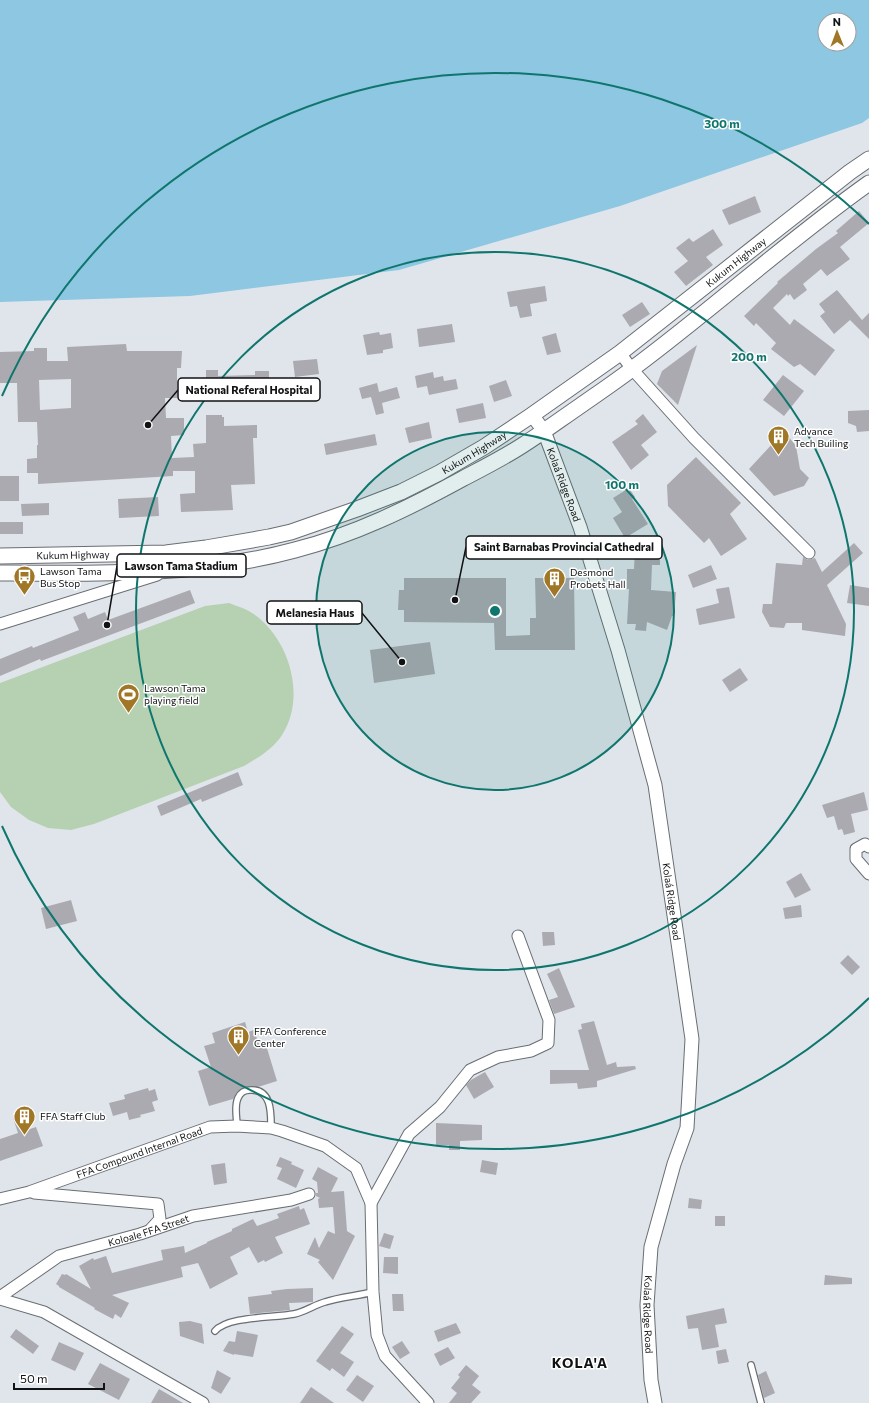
<svg xmlns="http://www.w3.org/2000/svg" width="869" height="1403" font-family="Commissioner,sans-serif">
	<style>
		.green { fill: #b6d1b1 }
		.water { fill: #8dc7e2; fill-rule: evenodd }
		.building { fill: #abaab1; fill-rule: evenodd }
		.lines { fill: none; stroke-linecap: round; stroke-linejoin: round }
		.service-casing { stroke: #696e73; stroke-width: 8 }
		.minor-casing { stroke: #696e73; stroke-width: 13 }
		.tertiary-casing { stroke: #696e73; stroke-width: 15 }
		.secondary-casing { stroke: #696e73; stroke-width: 17 }
		.service { stroke: #fff; stroke-width: 5.5 }
		.minor { stroke: #fff; stroke-width: 11 }
		.tertiary { stroke: #fff; stroke-width: 13 }
		.secondary { stroke: #fff; stroke-width: 15 }
		.ring { fill: none; stroke: #0f766e; stroke-width: 2 }
		.labels { text-anchor: middle; dominant-baseline: central; stroke-width: 3; stroke-linejoin: round; paint-order: stroke }
		.street-label { font-size: 10px; fill: #101214; stroke: #fff }
		.poi-label { font-size: 10px; fill: #101214; stroke: #fff; text-anchor: start }
		.district-label { font-size: 14px; font-weight: bold; letter-spacing: 1px; fill: #101214; stroke: #fff }
		.centre { fill: #0f766e; stroke: #fff; stroke-width: 2 }
		.ring-label { font-size: 12px; text-anchor: middle; font-weight: bold; fill: #0f766e; stroke: #fff; stroke-width: 3; stroke-linejoin: round; paint-order: stroke }
		.leader { fill: none; stroke: #101214; stroke-width: 1.5 }
		.callout-dot { fill: #101214; stroke: #fff; stroke-width: 1.5 }
		.callout { fill: #fff; stroke: #101214; stroke-width: 1.5 }
		.callout-label { font-size: 11px; text-anchor: middle; font-weight: bold; fill: #101214 }
	</style>
	<rect width="100%" height="100%" fill="#e0e5eb"/>
	<!-- green -->
	<path class="green" d="M229 603C236 606 245 608 252 613 289 637 307 697 282 735 273 749 258 758 244 766L94 824 71 830 48 828 29 820 11 807 0 792V683L205 606Z"/>
	<!-- water -->
	<path class="water" d="M0 0H869V118L862 123 620 206 399 270 190 296 0 302ZM825 20H849V44H825Z"/>
	<!-- building -->
	<g class="building">
		<polygon points="755,196 761,212 729,225 722,210"/>
		<polygon points="859,211 869,223 840,247 850,259 827,276 821,269 803,284 807,290 794,300 790,294 788,296 787,294 773,308 790,325 794,319 835,350 815,376 800,364 794,367 771,349 776,343 756,323 754,326 744,316 778,283 777,282 816,249 838,233 836,231"/>
		<polygon points="713,229 723,245 706,257 713,265 686,286 674,272 688,261 676,248 689,238 693,242"/>
		<polygon points="545,286 547,301 530,304 532,316 520,318 517,306 510,307 507,292"/>
		<polygon points="837,290 862,320 869,313 869,339 850,320 834,334 820,316 825,312 819,304"/>
		<polygon points="642,302 650,314 630,327 622,315"/>
		<polygon points="452,324 455,342 419,347 417,329"/>
		<polygon points="379,332 380,335 391,333 393,348 383,350 383,353 367,355 363,335"/>
		<polygon points="556,333 561,352 547,355 542,337"/>
		<path d="M126 344 127 351H182L181 368H177V398H165L166 418H184V435L171 436 172 458 194 457 193 444 206 443V415H222V417H224V426L257 425V438H253L255 484 231 485 233 510 181 512 180 494 195 493V471H173V476L38 484V473H27V459L37 458V445H38L37 422H18L17 383H0V352L34 351V348H47V361H68L67 347ZM71 379V408L40 410 39 380Z"/>
		<polygon points="697,345 678,405 657,384 662,371"/>
		<polygon points="317,359 319,374 295,377 293,361"/>
		<polygon points="206,370 218,370 218,376 255,375 255,371 269,371 269,393 255,393 255,389 219,390 219,393 206,393"/>
		<polygon points="433,372 434,378 443,376 444,381 456,379 458,389 429,395 427,386 417,388 415,376"/>
		<polygon points="783,375 804,391 784,416 763,400"/>
		<polygon points="506,380 512,396 494,402 489,386"/>
		<polygon points="377,383 379,392 397,387 400,398 382,403 384,413 376,415 371,397 362,399 359,388"/>
		<polygon points="483,403 486,418 459,423 456,409"/>
		<polygon points="869,410 869,431 857,432 856,426 848,423 848,411"/>
		<polygon points="643,414 657,432 641,445 649,455 631,470 612,442 638,424 635,421"/>
		<polygon points="429,422 432,438 409,443 405,428"/>
		<polygon points="784,431 796,446 800,469 809,478 804,486 774,496 749,469"/>
		<polygon points="375,434 377,445 326,455 324,444"/>
		<polygon points="696,457 741,503 730,514 747,539 721,556 709,538 704,543 668,506 667,485"/>
		<rect x="0" y="476" width="19" height="25"/>
		<polygon points="629,488 635,497 632,499 648,524 625,538 613,518 622,512 613,498"/>
		<polygon points="158,497 159,516 119,518 118,499"/>
		<polygon points="49,503 49,515 22,516 21,504"/>
		<rect x="0" y="522" width="23" height="12"/>
		<polygon points="854,543 863,553 827,585 846,624 845,636 802,630 802,623 786,623 784,628 770,627 762,612 763,604 772,604 776,563 802,565 803,557 808,560 815,558 822,572"/>
		<polygon points="635,547 660,548 660,565 652,565 651,590 676,592 674,616 672,616 667,630 647,622 646,631 635,630 636,624 627,624 629,589 627,589 627,569 634,569"/>
		<polygon points="711,565 717,579 693,588 688,575"/>
		<polygon points="404,578 506,578 506,636 530,635 530,618 536,618 535,578 574,578 575,650 495,650 494,623 404,622 404,610 398,610 399,590 404,590"/>
		<polygon points="850,585 869,588 869,606 847,603"/>
		<polygon points="729,587 735,618 699,625 696,609 719,603 716,589"/>
		<polygon points="190,590 195,603 41,661 40,659 0,676 0,659 32,646 33,648 79,630 73,617 85,612 88,619 105,612 108,620"/>
		<polygon points="430,642 435,674 374,683 370,650"/>
		<polygon points="740,668 748,680 730,692 722,680"/>
		<polygon points="238,772 243,785 202,802 201,799 161,816 157,806"/>
		<polygon points="864,792 868,810 851,814 855,832 844,835 842,829 838,830 834,816 827,818 822,805"/>
		<polygon points="801,873 811,890 795,898 786,882"/>
		<polygon points="71,900 77,921 46,929 41,908"/>
		<polygon points="801,905 802,917 785,919 783,908"/>
		<polygon points="542,932 554,932 555,945 543,946"/>
		<polygon points="848,955 860,967 852,975 840,963"/>
		<polygon points="559,968 575,1007 554,1014 549,1000 558,997 547,974"/>
		<polygon points="594,1021 607,1065 616,1062 617,1067 635,1066 636,1069 597,1081 597,1087 578,1089 577,1083 550,1084 550,1070 589,1070 578,1030 582,1029 581,1024"/>
		<polygon points="245,1022 248,1032 254,1030 260,1047 266,1045 277,1081 258,1087 245,1087 237,1092 233,1099 209,1106 198,1071 211,1067 204,1046 215,1043 212,1033"/>
		<polygon points="485,1072 494,1087 474,1099 466,1085 471,1080"/>
		<polygon points="148,1088 149,1091 155,1089 158,1100 152,1102 155,1111 140,1115 141,1117 129,1120 127,1112 113,1116 109,1103 125,1099 124,1095"/>
		<polygon points="25,1114 30,1129 36,1127 43,1146 0,1161 0,1139 18,1133 13,1118"/>
		<polygon points="436,1123 482,1125 482,1140 460,1141 460,1150 449,1150 449,1145 436,1145"/>
		<polygon points="280,1157 292,1162 291,1164 304,1170 296,1188 277,1179 282,1168 276,1166"/>
		<polygon points="482,1160 498,1163 496,1175 480,1172"/>
		<polygon points="225,1163 227,1183 214,1185 211,1165"/>
		<polygon points="318,1167 338,1178 331,1192 344,1191 347,1231 355,1236 333,1280 318,1262 320,1260 307,1254 315,1237 319,1248 328,1231 335,1234 333,1207 319,1208 318,1199 320,1198 316,1196 316,1193 318,1193 317,1182 312,1179"/>
		<polygon points="689,1198 702,1200 701,1209 688,1208"/>
		<polygon points="299,1206 300,1210 304,1208 310,1224 275,1237 283,1253 265,1262 264,1260 258,1263 249,1247 230,1257 238,1274 210,1289 198,1263 181,1267 183,1277 112,1295 129,1303 121,1318 115,1314 113,1319 94,1309 95,1308 90,1305 59,1287 59,1286 56,1284 62,1274 65,1275 66,1274 91,1289 79,1266 93,1258 94,1260 106,1256 112,1273 163,1260 161,1250 184,1246 185,1253 207,1243 207,1242 232,1231 232,1229 253,1219 257,1226 279,1218 277,1214"/>
		<rect x="715" y="1216" width="10" height="10"/>
		<polygon points="384,1233 394,1236 390,1249 379,1246"/>
		<polygon points="384,1257 398,1257 398,1274 383,1273"/>
		<polygon points="825,1275 852,1278 852,1284 824,1285"/>
		<polygon points="313,1288 313,1302 289,1303 290,1310 250,1314 248,1297 272,1294 271,1291 287,1289"/>
		<polygon points="392,1294 403,1294 404,1311 393,1311"/>
		<polygon points="724,1308 727,1323 715,1325 719,1347 702,1350 698,1328 688,1329 686,1316"/>
		<polygon points="190,1321 202,1324 204,1344 180,1336 179,1322"/>
		<polygon points="456,1323 461,1333 438,1342 434,1331"/>
		<polygon points="342,1326 354,1334 340,1353 354,1362 344,1377 332,1368 330,1371 316,1361"/>
		<polygon points="16,1329 39,1346 33,1354 10,1337"/>
		<polygon points="237,1331 258,1335 253,1357 234,1354 234,1355 223,1351 229,1341 235,1342"/>
		<polygon points="402,1341 410,1353 400,1359 392,1347"/>
		<polygon points="59,1342 84,1353 75,1371 51,1360"/>
		<polygon points="448,1347 455,1358 440,1366 434,1354"/>
		<polygon points="726,1349 729,1362 718,1364 716,1351"/>
		<polygon points="100,1363 130,1379 119,1400 88,1384"/>
		<polygon points="466,1365 479,1376 472,1385 481,1392 471,1403 449,1403 457,1393 451,1388 460,1377 458,1375"/>
		<polygon points="217,1370 231,1378 221,1394 211,1388"/>
		<polygon points="766,1371 775,1393 764,1398 758,1375"/>
		<polygon points="357,1375 374,1386 363,1402 346,1390"/>
		<polygon points="311,1387 334,1403 300,1403"/>
		<polygon points="159,1389 183,1403 151,1403"/>
	</g>
	<g class="lines">
		<defs>
			<g id="service">
				<path d="M237 1126C237 1118 234 1106 238 1098 240 1093 245 1090 250 1090 272 1089 271 1113 271 1128"/>
				<path d="M215 1331C228 1316 273 1318 294 1314 305 1312 314 1305 325 1302 340 1297 357 1296 373 1292"/>
				<polyline points="751,1365 761,1403"/>
			</g>
			<g id="minor">
				<polyline points="620,353 632,369 694,438 809,553"/>
				<polyline points="0,624 157,575"/>
				<polyline points="869,847 865,844 856,849 856,859 869,874"/>
				<polyline points="34,1193 158,1204 160,1219 150,1230"/>
				<path id="s1" d="M0 1199 29 1192 210 1127 237 1126 271 1128 282 1131 325 1146 356 1168 371 1203 373 1292 377 1335 385 1356 428 1403"/>
				<polyline points="371,1203 409,1134 440,1107 470,1070 498,1057 531,1051 548,1043 549,1020 518,936"/>
				<path id="s2" d="M0 1297 59 1256 140 1234 193 1216 291 1200 309 1194"/>
				<polyline points="0,1299 44,1312 203,1403"/>
			</g>
			<g id="tertiary">
				<path id="s3" d="M532 415 544 431 580 527 618 650 655 785 692 1039 687 1128 674 1164 651 1247 647 1305 651 1380 655 1403"/>
			</g>
			<g id="secondary">
				<path id="s4" d="M0 556 166 553 206 548 269 537 291 532 357 509 401 492 439 473 484 447 532 415 620 353 850 172 869 159"/>
				<path d="M0 573C98 574 199 576 295 550 354 535 409 508 462 479 483 468 503 458 523 445 542 433 561 419 580 406 597 394 615 382 632 369 713 309 787 241 869 183"/>
			</g>
		</defs>
		<!-- service casing -->
		<use href="#service" class="service-casing"/>
		<!-- minor casing -->
		<use href="#minor" class="minor-casing"/>
		<!-- tertiary casing -->
		<use href="#tertiary" class="tertiary-casing"/>
		<!-- secondary casing -->
		<use href="#secondary" class="secondary-casing"/>
		<!-- service -->
		<use href="#service" class="service"/>
		<!-- minor -->
		<use href="#minor" class="minor"/>
		<!-- tertiary -->
		<use href="#tertiary" class="tertiary"/>
		<!-- secondary -->
		<use href="#secondary" class="secondary"/>
	</g>
	<!-- distance rings -->
	<circle cx="495" cy="611" r="179" fill="#0f766e" fill-opacity=".12"/>
	<g class="ring">
		<circle cx="495" cy="611" r="179"/>
		<circle cx="495" cy="611" r="359"/>
		<path d="M869 998A538 538 0 0 1 2 826M2 396A538 538 0 0 1 869 224"/>
	</g>
	<!-- icons -->
	<defs>
		<symbol id="building-pin" viewBox="-11 -11 22 30"><path d="M0 17L-7.5 6A9.5 9.5 0 1 1 7.5 6Z" fill="#a07726" stroke="#fff"/><path d="M-4-6H4V6H1V3H-1V6H-4ZM-2.5-4.3h1.7v1.8h-1.7ZM.8-4.3h1.7v1.8H.8ZM-2.5-1h1.7V.8h-1.7ZM.8-1h1.7V.8H.8Z" fill="#fff"/></symbol>
		<symbol id="bus-pin" viewBox="-11 -11 22 30"><path d="M0 17L-7.5 6A9.5 9.5 0 1 1 7.5 6Z" fill="#a07726" stroke="#fff"/><path d="M-5-6H5V4H4V6H2V4H-2V6H-4V4H-5ZM-3.5-4V0h7V-4ZM-3.5 1.2v1.5H-2V1.2ZM2 1.2v1.5H3.5V1.2Z" fill="#fff"/></symbol>
		<symbol id="stadium-pin" viewBox="-11 -11 22 30"><path d="M0 17L-7.5 6A9.5 9.5 0 1 1 7.5 6Z" fill="#a07726" stroke="#fff"/><path d="M0-5a6.5 5 0 1 0 0 10a6.5 5 0 1 0 0-10ZM-3.5-1.8h7v3.6h-7Z" fill="#fff"/></symbol>
	</defs>
	<g fill-rule="evenodd">
		<use href="#building-pin" x="766" y="424" width="25" height="34"/>
		<use href="#bus-pin" x="12" y="564" width="25" height="34"/>
		<use href="#building-pin" x="542" y="566" width="25" height="34"/>
		<use href="#stadium-pin" x="116" y="682" width="25" height="34"/>
		<use href="#building-pin" x="226" y="1024" width="25" height="34"/>
		<use href="#building-pin" x="12" y="1104" width="25" height="34"/>
	</g>
	<g class="labels">
		<!-- street labels -->
		<g class="street-label">
			<text stroke="none"><textPath href="#s4" startOffset="817">Kukum Highway</textPath></text>
			<text stroke="none"><textPath href="#s4" startOffset="493">Kukum Highway</textPath></text>
			<text stroke="none"><textPath href="#s3" startOffset="77">Kolaá Ridge Road</textPath></text>
			<text stroke="none"><textPath href="#s4" startOffset="73">Kukum Highway</textPath></text>
			<text stroke="none"><textPath href="#s3" startOffset="509">Kolaá Ridge Road</textPath></text>
			<text stroke="none"><textPath href="#s1" startOffset="147">FFA Compound Internal Road</textPath></text>
			<text stroke="none"><textPath href="#s2" startOffset="165">Koloale FFA Street</textPath></text>
			<text stroke="none"><textPath href="#s3" startOffset="929">Kolaá Ridge Road</textPath></text>
		</g>
		<!-- poi labels -->
		<g class="poi-label">
			<text x="794" y="431">Advance<tspan x="794" dy="12">Tech Builing</tspan></text>
			<text x="40" y="571">Lawson Tama<tspan x="40" dy="12">Bus Stop</tspan></text>
			<text x="570" y="572">Desmond<tspan x="570" dy="12">Probets Hall</tspan></text>
			<text x="144" y="688">Lawson Tama<tspan x="144" dy="12">playing field</tspan></text>
			<text x="254" y="1031">FFA Conference<tspan x="254" dy="12">Center</tspan></text>
			<text x="40" y="1116">FFA Staff Club</text>
		</g>
		<!-- district labels -->
		<g class="district-label">
			<text x="580" y="1362">KOLA'A</text>
		</g>
	</g>
	<circle cx="495" cy="611" r="6" class="centre"/>
	<g class="ring-label">
		<text x="722" y="128">300 m</text>
		<text x="749" y="361">200 m</text>
		<text x="622" y="489">100 m</text>
	</g>
	<!-- callouts -->
	<path class="leader" d="M148 425L178 390M455 600L466 547M107 625L117 566M402 662L362 613"/>
	<g class="callout-dot">
		<circle cx="148" cy="425" r="4"/>
		<circle cx="455" cy="600" r="4"/>
		<circle cx="107" cy="625" r="4"/>
		<circle cx="402" cy="662" r="4"/>
	</g>
	<g class="callout">
		<rect x="178" y="378" width="142" height="23" rx="4"/>
		<rect x="466" y="536" width="196" height="23" rx="4"/>
		<rect x="117" y="554" width="129" height="23" rx="4"/>
		<rect x="267" y="601" width="95" height="23" rx="4"/>
	</g>
	<g class="callout-label">
		<text x="249" y="394">National Referal Hospital</text>
		<text x="564" y="551">Saint Barnabas Provincial Cathedral</text>
		<text x="181" y="570">Lawson Tama Stadium</text>
		<text x="315" y="617">Melanesia Haus</text>
	</g>
	<!-- north arrow -->
	<g transform="translate(837 32) rotate(359)"><circle r="19" fill="#ffffff" stroke="#9fa0a1"/>
	<path d="M0-3L7 15L0 10L-7 15Z" fill="#a07726"/>
	<text y="-6" font-size="11" font-weight="bold" text-anchor="middle" fill="#101214">N</text>
	</g>
	<!-- scale -->
	<path d="M14 1383v6h90v-6" fill="none" stroke="#101214" stroke-width="2"/>
	<text x="20" y="1383" font-size="12" fill="#101214" stroke="#ffffff" stroke-width="3" paint-order="stroke">50 m</text>
</svg>
